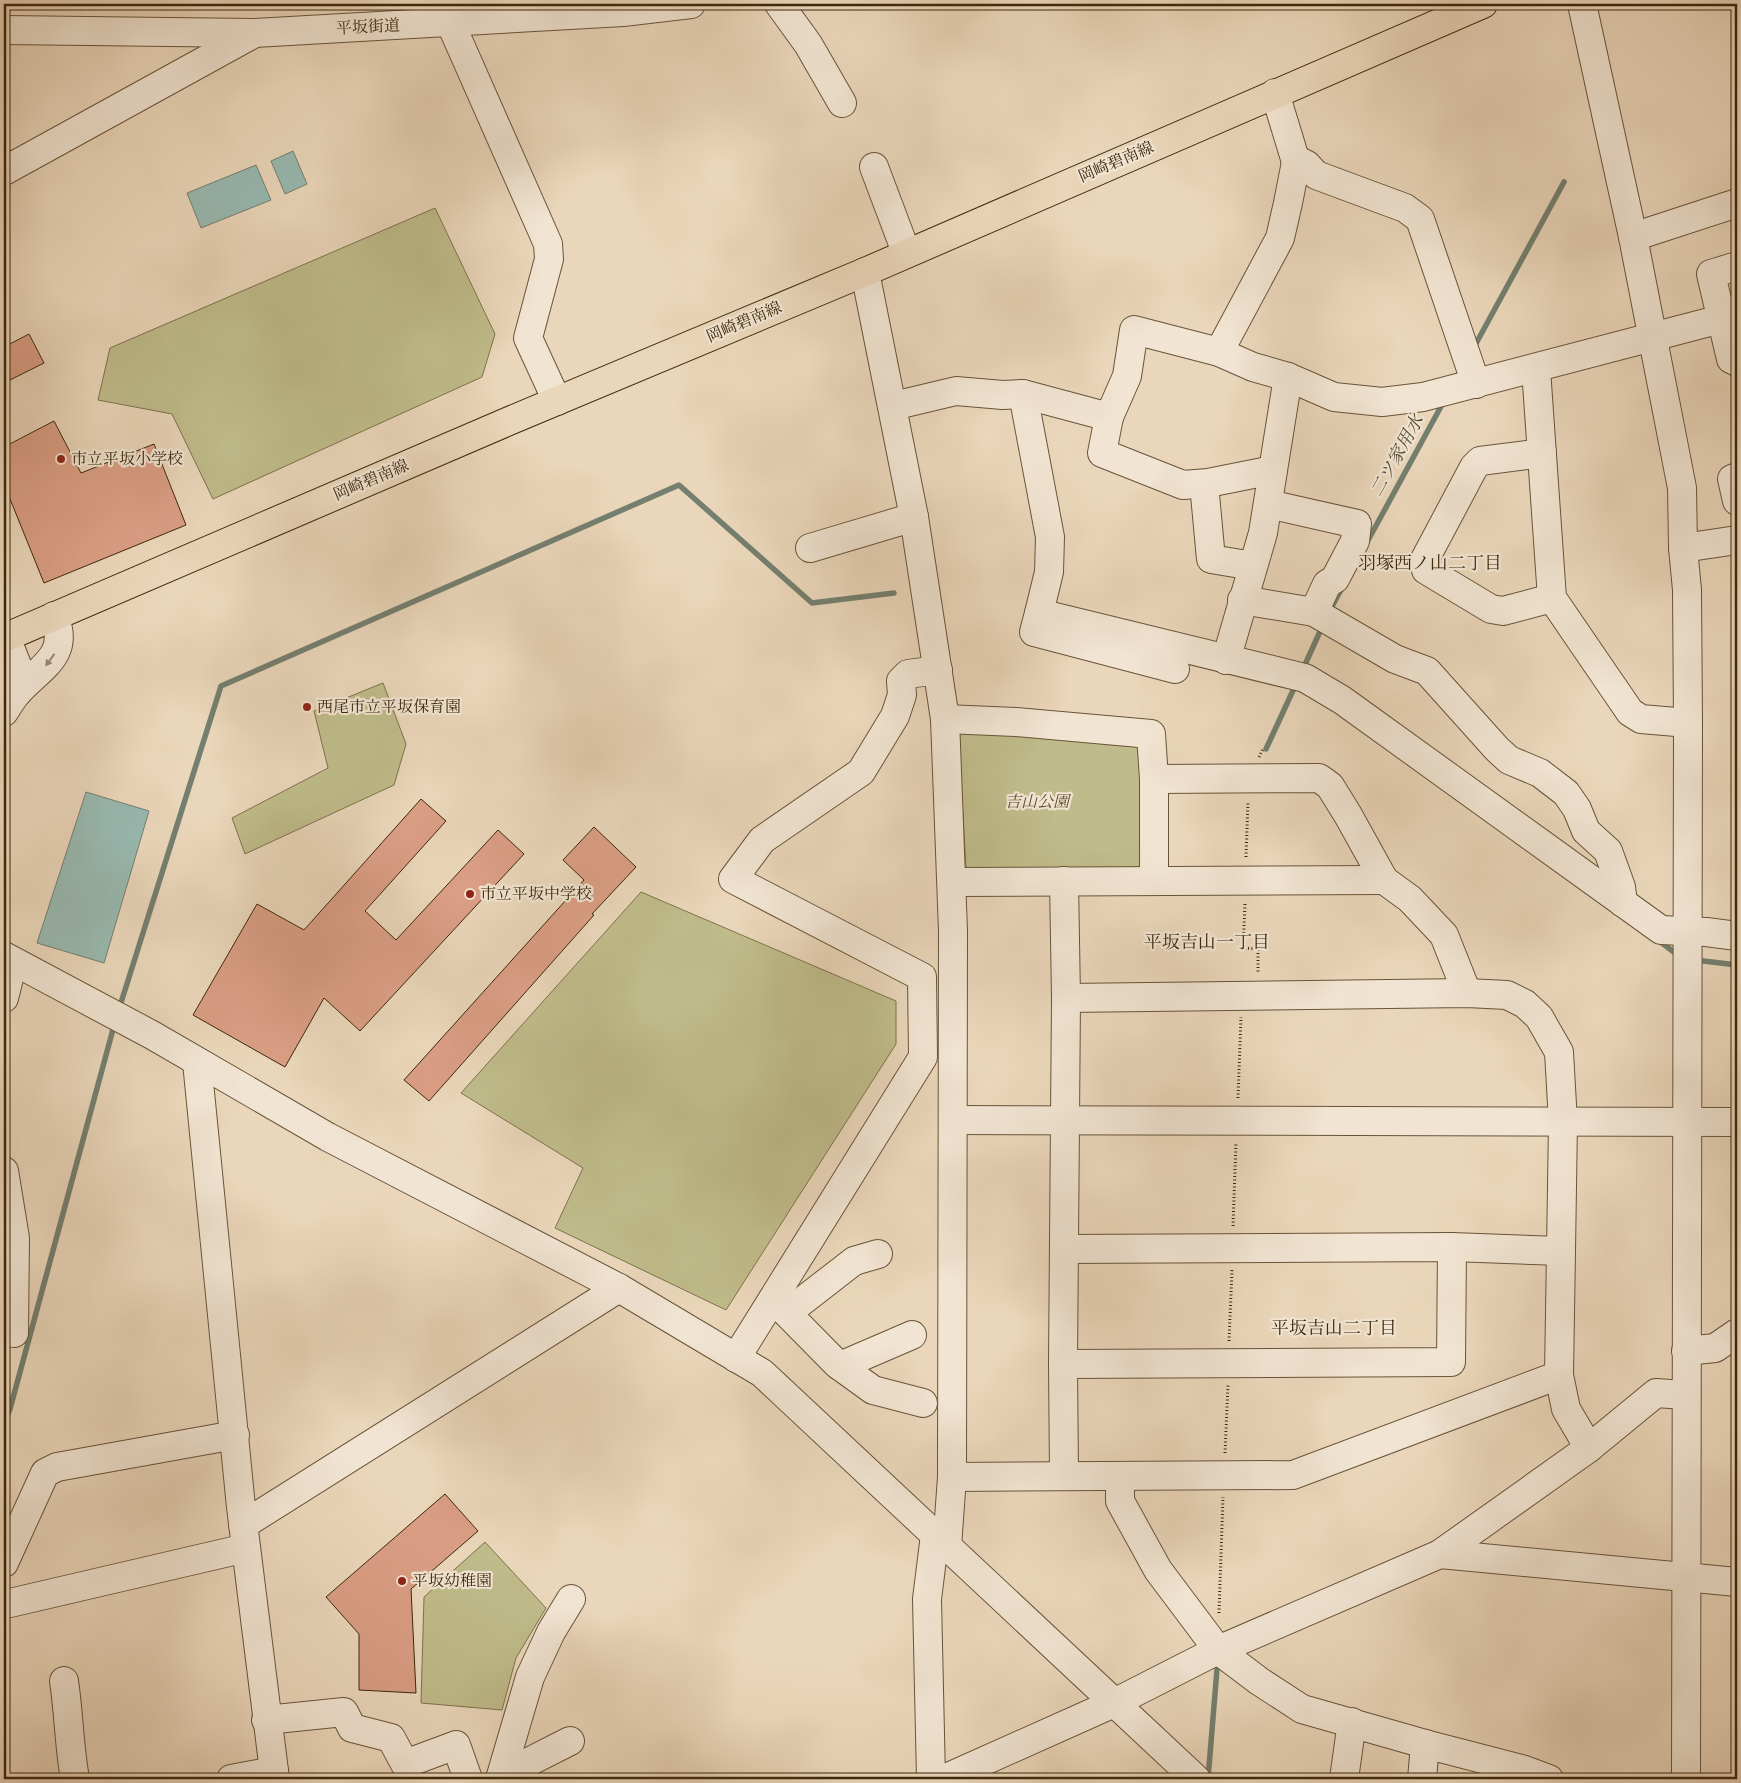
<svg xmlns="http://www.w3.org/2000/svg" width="1741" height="1783" font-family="'IM FELL Double Pica','Noto Serif JP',serif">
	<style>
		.green { fill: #bfbb8a; stroke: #7e724b }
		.water { fill: #98b9b1; stroke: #747f6f }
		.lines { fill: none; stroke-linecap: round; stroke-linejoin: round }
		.stream { stroke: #747f6f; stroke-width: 5.5 }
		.building { fill: #da9e84; stroke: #3d280c }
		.minor-casing { stroke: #685438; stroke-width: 30 }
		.major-casing { stroke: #3d280c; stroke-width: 30 }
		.path { stroke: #3d280c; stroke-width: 3; stroke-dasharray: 1 2.5; stroke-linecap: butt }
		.minor { stroke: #f1e4d2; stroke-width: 28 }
		.major { stroke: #ead6ba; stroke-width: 28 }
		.oneway { fill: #97866f }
		.poi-dot { fill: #8f2418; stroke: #f1e4d2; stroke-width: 2 }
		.labels { text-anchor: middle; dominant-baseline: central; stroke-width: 4.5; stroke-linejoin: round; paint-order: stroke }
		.street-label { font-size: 16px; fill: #3d280c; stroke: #f1e4d2 }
		.poi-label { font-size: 16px; fill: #3d280c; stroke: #f1e4d2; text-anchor: start }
		.park-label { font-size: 16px; font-style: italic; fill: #5e4d2c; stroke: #f1e4d2 }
		.water-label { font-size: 18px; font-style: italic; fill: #544c35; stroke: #f1e4d2 }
		.neighbourhood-label { font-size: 18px; fill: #3d280c; stroke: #f1e4d2 }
	</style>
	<rect width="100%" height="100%" fill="#ead6ba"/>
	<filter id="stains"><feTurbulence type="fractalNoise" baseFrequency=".004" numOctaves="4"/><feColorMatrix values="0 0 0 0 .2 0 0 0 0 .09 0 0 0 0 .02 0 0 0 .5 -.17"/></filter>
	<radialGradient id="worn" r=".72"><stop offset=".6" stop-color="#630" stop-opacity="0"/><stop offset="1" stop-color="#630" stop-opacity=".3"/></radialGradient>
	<!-- green -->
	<g class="green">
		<polygon points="435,208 495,334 482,377 213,499 172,414 98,400 110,348"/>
		<polygon points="383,683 406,744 394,785 245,854 232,818 328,768 314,711"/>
		<polygon points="958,730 1140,739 1145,866 1137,873 972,873 966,867"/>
		<polygon points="641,892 896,1001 896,1044 726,1310 555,1228 583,1168 461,1093"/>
		<polygon points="485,1542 546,1608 516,1658 502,1710 421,1703 424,1597"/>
	</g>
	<!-- water -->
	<g class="water">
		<polygon points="293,151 307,184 285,194 271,161"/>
		<polygon points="256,165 271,200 201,228 187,193"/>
		<polygon points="86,792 149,811 104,963 37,943"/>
	</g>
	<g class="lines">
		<!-- stream -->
		<g class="stream">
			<polyline points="1473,349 1564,182"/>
			<polyline points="1366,544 1444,401"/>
			<polyline points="1329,612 1342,588"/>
			<polyline points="1303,669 1323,625"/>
			<polyline points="1266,749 1296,684"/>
			<polyline points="1658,940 1679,956"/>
			<polyline points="1695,960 1737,965"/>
			<polyline points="119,1009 221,686 679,485 812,603 894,593"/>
			<polyline points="4,1422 10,1409 115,1022"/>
			<polyline points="1208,1779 1217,1669"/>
		</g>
	</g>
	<!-- building -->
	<g class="building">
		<polygon points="29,334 44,363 4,383 4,347"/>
		<polygon points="54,421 81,473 154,444 186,525 44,583 4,484 4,447"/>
		<polygon points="421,799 446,821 365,911 396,940 498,830 524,854 360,1031 324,998 285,1067 193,1015 257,904 304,930"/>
		<polygon points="594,827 636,867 592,914 594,915 429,1101 404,1080 584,880 563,860"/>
		<polygon points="445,1494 478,1531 411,1589 416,1693 359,1690 359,1634 326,1597"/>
	</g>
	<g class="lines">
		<defs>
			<g id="minor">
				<polyline points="779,4 808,44 842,103"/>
				<polyline points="1582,4 1633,237 1682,488 1683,548 1687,590 1688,723 1686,1779"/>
				<polyline points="450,22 548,244 549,259 528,338 557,401"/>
				<polyline points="4,30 254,33 623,12 691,4"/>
				<polyline points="1295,159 1307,165 1316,175 1405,208 1420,219 1476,384"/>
				<polyline points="874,167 906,252"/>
				<polyline points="4,171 253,34"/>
				<polyline points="1633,237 1737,203"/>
				<polyline points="1737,266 1711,274 1731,359 1737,362"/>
				<polyline points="865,272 914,517 945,719 953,931 952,1477 947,1547"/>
				<polyline points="1219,352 1280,238 1288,203 1296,162 1275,93"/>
				<polyline points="1536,369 1552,598 1630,712 1641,719 1688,723"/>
				<polyline points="1023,394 1050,537 1049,572 1039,613 1305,678 1342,700 1661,930 1706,932 1737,936"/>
				<polyline points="893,406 956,391 1003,395 1023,394 1109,417 1127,376 1134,330 1219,352 1253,367 1288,377 1334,397 1382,402 1423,397 1721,319"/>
				<polyline points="1109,417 1102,453 1183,485 1208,483 1273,470"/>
				<polyline points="1542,453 1480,461 1474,467 1424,561 1426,570 1491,609 1503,611 1552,598"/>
				<polyline points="1737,477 1732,479 1737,501"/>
				<polyline points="1204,484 1211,559 1253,566"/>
				<polyline points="810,548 914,517"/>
				<polyline points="1683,548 1737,540"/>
				<polyline points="1242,600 1314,612 1327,584 1335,579 1355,541 1357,524 1268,504"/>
				<polyline points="1314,612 1395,659 1427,671 1497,749 1509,760 1540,773 1566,793 1577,809 1586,831 1608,851 1621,887 1623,903"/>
				<polyline points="1039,613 1034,632 1175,669"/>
				<polyline points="6,637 22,678 17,693"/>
				<polyline points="1226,660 1263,533 1288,377"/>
				<path d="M4 712C8 706 12 699 17 693 40 667 71 656 54 616"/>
				<polyline points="945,719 1016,722 1151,734 1154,779 1154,880"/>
				<polyline points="1154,779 1319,778 1330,786 1348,815 1384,880 1410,899 1444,935 1467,993"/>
				<polyline points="1064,881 1066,998 1063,1364 1451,1362 1452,1247"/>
				<polyline points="952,882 1384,880"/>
				<polyline points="4,956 152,1035 328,1137 619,1288 762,1373 1196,1779"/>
				<polyline points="4,998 13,962"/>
				<polyline points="197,1062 241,1507 275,1779"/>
				<polyline points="953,1120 1737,1122"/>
				<polyline points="4,1171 15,1238 14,1333 4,1330"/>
				<polyline points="1064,1249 1452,1247 1561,1251 1563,1122 1559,1052 1539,1017 1525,1004 1507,995 1467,993 1066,998"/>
				<polyline points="773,1299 837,1364 873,1390 923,1403"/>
				<polyline points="787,1313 854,1261 878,1254"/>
				<polyline points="1686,1351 1715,1348 1737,1333"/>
				<polyline points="736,1358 923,1057 922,977 733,879 762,840 861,772 895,716 902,695 901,681 908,674 938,670"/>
				<polyline points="1063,1364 1064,1476"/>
				<polyline points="840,1366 912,1335"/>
				<polyline points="1559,1375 1566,1409 1589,1448"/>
				<polyline points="952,1477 1293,1475 1559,1375 1561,1251"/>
				<polyline points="1120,1477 1120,1501 1158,1570 1218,1650 1259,1681 1302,1709 1425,1744 1422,1779"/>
				<polyline points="243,1525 619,1288"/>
				<polyline points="1440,1554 1737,1582"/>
				<polyline points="4,1563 45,1473 57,1467 235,1435"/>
				<polyline points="4,1602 10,1603 246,1548"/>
				<path d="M64 1681C69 1714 69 1746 75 1779"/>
				<polyline points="266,1720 344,1712 352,1728 391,1738 405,1764 456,1745 468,1779"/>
				<polyline points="1425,1744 1525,1770 1549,1779"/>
				<polyline points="501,1776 570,1741"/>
				<polyline points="231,1779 274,1771"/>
				<polyline points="500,1779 530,1677 551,1632 571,1599"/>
				<polyline points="931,1779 927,1599 935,1535"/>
				<polyline points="944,1779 1114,1703 1218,1650 1440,1554 1589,1448 1656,1393 1685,1395"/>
				<polyline points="1344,1779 1352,1722"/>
			</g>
			<polyline id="major" points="4,638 509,421 865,272 1483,4"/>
		</defs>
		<!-- minor casing -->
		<use href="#minor" class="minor-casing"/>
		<!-- major casing -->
		<use href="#major" class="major-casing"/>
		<!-- path -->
		<g class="path">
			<polyline points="1259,757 1263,749"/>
			<polyline points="1246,857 1248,801"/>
			<polyline points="1245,904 1243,948 1258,949 1258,973"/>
			<polyline points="1238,1098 1241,1017"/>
			<polyline points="1233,1226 1236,1142"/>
			<polyline points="1229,1341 1232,1270"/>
			<polyline points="1225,1453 1228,1385"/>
			<polyline points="1219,1613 1223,1497"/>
		</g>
		<!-- minor -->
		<use href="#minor" class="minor"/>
		<!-- major -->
		<use href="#major" class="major"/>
	</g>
	<!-- one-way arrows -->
	<defs><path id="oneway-solid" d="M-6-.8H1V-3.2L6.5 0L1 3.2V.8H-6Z" transform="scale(1.25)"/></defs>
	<use class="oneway" href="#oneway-solid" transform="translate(50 660) rotate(126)"/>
	<!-- markers -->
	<g class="poi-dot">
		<circle cx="61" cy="459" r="5"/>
		<circle cx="307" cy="707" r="5"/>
		<circle cx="470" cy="894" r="5"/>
		<circle cx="402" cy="1581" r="5"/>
	</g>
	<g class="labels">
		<!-- street labels -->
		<g class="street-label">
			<text transform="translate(368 27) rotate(-3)">平坂街道</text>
			<text transform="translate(1116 162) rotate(-23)">岡崎碧南線</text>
			<text transform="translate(744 322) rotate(-23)">岡崎碧南線</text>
			<text transform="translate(371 480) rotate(-23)">岡崎碧南線</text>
		</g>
		<!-- poi labels -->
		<g class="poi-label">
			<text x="71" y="459">市立平坂小学校</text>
			<text x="317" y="707">西尾市立平坂保育園</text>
			<text x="480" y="894">市立平坂中学校</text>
			<text x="412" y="1581">平坂幼稚園</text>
		</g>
		<!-- park labels -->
		<g class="park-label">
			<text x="1037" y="802">吉山公園</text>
		</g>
		<!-- water labels -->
		<g class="water-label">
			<text transform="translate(1397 456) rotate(-61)">二ツ家用水</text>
		</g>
		<!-- neighbourhood labels -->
		<g class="neighbourhood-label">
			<text x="1430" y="563">羽塚西ノ山二丁目</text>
			<text x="1207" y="942">平坂吉山一丁目</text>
			<text x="1334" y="1328">平坂吉山二丁目</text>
		</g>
	</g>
	<!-- margin -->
	<rect width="1741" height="1783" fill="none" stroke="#ead6ba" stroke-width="20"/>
	<rect x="5" y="5" width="1731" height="1773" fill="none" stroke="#3d280c" stroke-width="2.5"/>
	<rect x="10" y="10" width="1721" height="1763" fill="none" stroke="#3d280c"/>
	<rect width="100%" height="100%" filter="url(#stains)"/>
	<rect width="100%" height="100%" fill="url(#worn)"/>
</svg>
